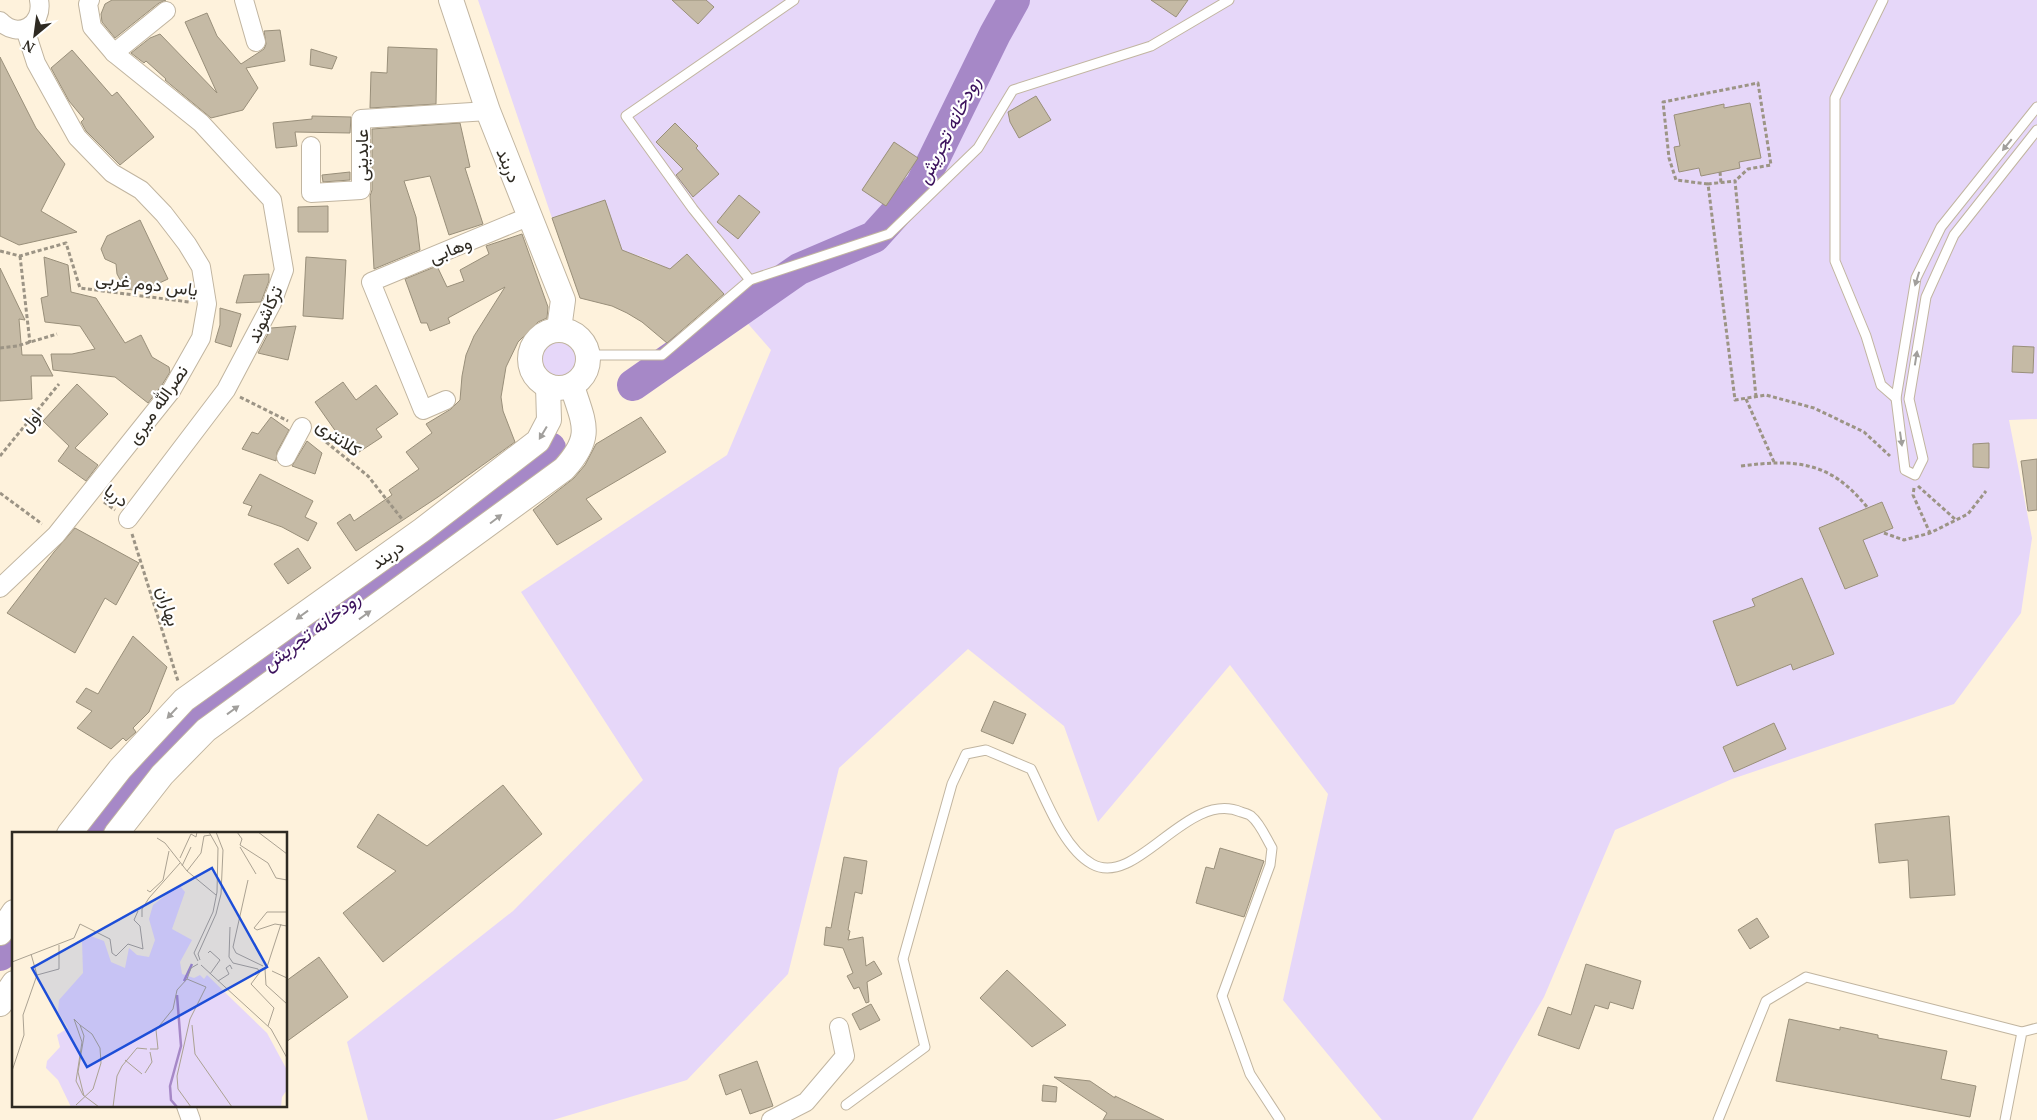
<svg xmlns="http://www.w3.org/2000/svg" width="2037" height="1120" font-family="'Noto Serif',Vazirmatn,serif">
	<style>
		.green { fill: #e6d7f9 }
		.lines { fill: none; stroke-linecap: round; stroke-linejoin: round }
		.river { stroke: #a688c7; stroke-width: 32 }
		.building { fill: #c5baa5; stroke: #998f7a }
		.lane-casing { stroke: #c1b5a0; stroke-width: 11 }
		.street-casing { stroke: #c1b5a0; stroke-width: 20 }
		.secondary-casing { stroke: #c1b5a0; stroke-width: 26 }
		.path { stroke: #9c9485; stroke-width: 3; stroke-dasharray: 4 2.5; stroke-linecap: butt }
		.lane { stroke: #fff; stroke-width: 9 }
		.street { stroke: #fff; stroke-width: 18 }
		.secondary { stroke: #fff; stroke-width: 24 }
		.oneway { fill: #a19f9c }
		.labels { text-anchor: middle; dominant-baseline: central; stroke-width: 4.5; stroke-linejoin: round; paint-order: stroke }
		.street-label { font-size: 18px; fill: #2e2a22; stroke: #fff }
		.water-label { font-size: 19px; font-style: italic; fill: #3b115c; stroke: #fff }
		.inset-river { fill: none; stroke: #a688c7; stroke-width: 2.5 }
		.inset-road { fill: none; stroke: #aba292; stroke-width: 1 }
		.view { fill: #1d4ed8; fill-opacity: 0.15; stroke: #1d4ed8; stroke-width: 2.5 }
		.inset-edge { fill: none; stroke: #2e2a22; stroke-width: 2.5 }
	</style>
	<rect width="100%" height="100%" fill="#fef2dc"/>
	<!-- green -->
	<g class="green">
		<polygon points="478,0 2037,0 2037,419 2009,420 2032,538 2021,613 1954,704 1732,779 1615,830 1544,997 1472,1120 1382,1120 1283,1000 1328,794 1230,665 1098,822 1064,726 968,649 839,768 788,974 687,1080 553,1120 368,1120 347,1042 513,911 643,780 521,592 727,455 771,350 687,254 670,270 646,258 622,251 605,200 552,218"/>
		<circle cx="559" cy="359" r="17"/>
	</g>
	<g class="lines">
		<!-- river -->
		<g class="river">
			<polyline points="633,385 799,269 874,237 921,185 995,34 1014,0"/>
			<polyline points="92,834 142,770 179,731 550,448"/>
			<polyline points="0,955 14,933"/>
		</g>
	</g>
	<!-- building -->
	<g class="building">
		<polygon points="112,0 166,0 159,3 115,38 102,22 101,14 105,4"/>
		<polygon points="672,0 706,0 714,7 698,24"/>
		<polygon points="1151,0 1188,0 1176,17"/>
		<polygon points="207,13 217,36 241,64 264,49 266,44 264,31 280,30 285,61 246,68 258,88 243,110 211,118 165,80 166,79 146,61 144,63 131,53 150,38 160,34 217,93 185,22"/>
		<polygon points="388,47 437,49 436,104 370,108 371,72 387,73"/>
		<polygon points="311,49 337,57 332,69 310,65"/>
		<polygon points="72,50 112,96 117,92 154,137 120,165 86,131 81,122 84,119 69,101 51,68"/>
		<polygon points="0,57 36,128 65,164 41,211 77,232 19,245 0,236"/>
		<polygon points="1036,96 1051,120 1019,138 1010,122 1008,112"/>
		<polygon points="1750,103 1761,158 1739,162 1740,168 1701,176 1699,168 1679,172 1674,147 1680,146 1674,115 1724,104 1724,108"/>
		<polygon points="312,116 351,117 350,133 295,132 297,146 276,148 273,123 312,119"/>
		<polygon points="460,123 470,167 465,168 483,224 449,235 430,176 404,181 416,217 420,250 374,269 370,196 372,190 372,129"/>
		<polygon points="675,123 698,146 696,148 719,174 693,197 676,175 683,169 656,142"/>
		<polygon points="894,142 918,158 886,206 862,190"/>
		<polygon points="350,172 350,180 323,182 322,175"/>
		<polygon points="739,195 760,212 738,239 717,222"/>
		<polygon points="605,200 622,250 670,269 687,254 724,294 667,343 642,322 627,313 612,306 580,298 552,218"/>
		<polygon points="328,206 328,232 298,232 298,207"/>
		<polygon points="140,220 168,279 142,291 125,289 117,274 116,264 105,259 101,249 107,236"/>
		<polygon points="522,234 548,307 547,318 538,322 518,342 506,367 501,397 503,411 515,442 438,497 356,551 337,523 350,514 354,521 392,495 389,490 419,469 406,452 432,433 426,424 451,409 460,400 462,376 466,355 474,336 505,287 448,318 450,323 430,331 427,323 421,323 405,279 437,266 447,287 464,281 460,270 489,254 486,246"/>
		<polygon points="44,257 68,265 71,292 96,298 125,343 141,335 152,357 169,367 170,372 162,385 148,403 115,377 53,370 51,354 72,354 95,349 80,326 45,322 41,298 48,296"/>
		<polygon points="306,257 346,260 343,319 303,316"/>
		<polygon points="0,268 25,320 19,319 22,355 42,355 53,376 31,376 32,399 0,401"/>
		<polygon points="269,274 269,281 261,302 236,303 244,275"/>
		<polygon points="220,308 241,314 231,347 215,342 220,325"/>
		<polygon points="296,326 288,360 258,353 271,328"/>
		<polygon points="2013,346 2034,347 2033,373 2012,372"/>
		<polygon points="343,382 356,400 376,385 398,414 376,429 382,437 353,456 315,402"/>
		<polygon points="77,384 108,414 75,448 98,465 86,481 58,461 69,446 43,421"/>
		<polygon points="271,417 289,430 277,452 276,461 242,449 252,432 258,434"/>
		<polygon points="641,417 666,452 586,499 602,519 557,545 533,510 574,478 585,465 596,444"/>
		<polygon points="307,441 322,453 315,474 292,466"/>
		<polygon points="1989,443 1989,468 1973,467 1973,444"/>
		<polygon points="2037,459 2037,510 2028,511 2021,461"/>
		<polygon points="260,474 313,501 305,517 317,523 308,541 282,527 248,515 252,506 243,503"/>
		<polygon points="1882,502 1893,528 1863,540 1878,576 1845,589 1819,528"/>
		<polygon points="75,528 139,563 116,605 105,598 75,653 7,613 54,552"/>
		<polygon points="298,548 311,568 288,584 274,564"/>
		<polygon points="1802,578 1834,654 1793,670 1791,664 1737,686 1713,621 1755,606 1752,599"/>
		<polygon points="133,636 167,667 149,712 133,728 136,732 126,741 123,738 111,749 77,728 92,711 76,702 86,688 98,694"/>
		<polygon points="994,701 1026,714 1013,744 981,731"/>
		<polygon points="1774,723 1786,749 1734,772 1723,747"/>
		<polygon points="503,785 542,834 383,962 343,913 396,871 357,847 378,814 427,846"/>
		<polygon points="1949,816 1955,895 1910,898 1908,860 1879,863 1875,824"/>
		<polygon points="1220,848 1264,861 1244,917 1196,903 1206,867 1214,869"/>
		<polygon points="844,857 867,861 862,894 855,892 848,930 850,931 848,940 863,937 866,966 874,961 882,974 867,982 869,1002 866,1003 859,987 854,989 847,976 853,973 843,948 824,945 826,927 831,928"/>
		<polygon points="1757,918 1769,937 1750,949 1738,930"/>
		<polygon points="319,957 348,997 286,1042 286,981"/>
		<polygon points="1586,964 1641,981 1633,1009 1610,1002 1608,1009 1595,1005 1579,1049 1538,1035 1548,1007 1571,1015"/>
		<polygon points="1007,970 1066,1025 1032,1047 980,998"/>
		<polygon points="871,1004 880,1020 860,1030 852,1014"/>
		<polygon points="1789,1019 1840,1030 1840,1027 1878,1035 1878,1038 1947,1051 1941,1079 1976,1086 1970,1117 1776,1081"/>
		<polygon points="757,1061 773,1106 750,1114 741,1089 726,1095 719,1075"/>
		<polygon points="1054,1077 1090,1081 1115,1098 1115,1096 1164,1120 1103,1120 1107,1113"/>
		<polygon points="1043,1085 1057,1087 1056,1102 1042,1101"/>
	</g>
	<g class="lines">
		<defs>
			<g id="lane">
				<polyline points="794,0 626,116 693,209 750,280 889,234 978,148 1013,90 1151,46 1229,0"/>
				<polyline points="1883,0 1835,98 1835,261 1866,336 1881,385 1896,398"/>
				<polyline points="2037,107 1941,227 1916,278 1896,398 1905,470 1915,475 1923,459 1909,399 1926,297 1954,235 2037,130"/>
				<polyline points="589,355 662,355 750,280"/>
				<path d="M846 1105 925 1047 903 959 952 784 966 754 986 750 1031 769C1045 797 1063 848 1092 864 1137 889 1187 789 1241 812 1244 813 1249 814 1251 816 1260 823 1266 838 1272 848L1270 865 1222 996 1250 1074 1280 1120"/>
				<polyline points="1718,1120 1766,1001 1806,977 2022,1032"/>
				<polyline points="2005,1120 2022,1032 2037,1028"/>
			</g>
			<g id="street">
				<polyline points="90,0 88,4 92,27 114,53 201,123 272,200 284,270 272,303 226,390 128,519"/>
				<polyline points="244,0 256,42"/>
				<path d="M0 21C18 40 44 25 39 0"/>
				<polyline points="114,53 166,11"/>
				<polyline points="311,146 311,193 361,190 361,119 488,111"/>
				<polyline points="446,400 423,410 371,282 530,216"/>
				<polyline points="286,457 302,427"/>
				<polyline points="0,588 56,535 171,391 201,338 207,304 201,267 187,244 164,214 141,190 112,173 77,137 36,63 25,29"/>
				<polyline points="186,1106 191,1120"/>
				<polyline points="771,1120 806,1102 845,1056 839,1027"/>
			</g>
			<g id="secondary">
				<polyline points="451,0 488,111 563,300 559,329"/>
				<circle cx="559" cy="359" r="29"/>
				<polyline points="69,834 120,769 184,700 422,530 538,441 549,420 548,386"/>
				<path d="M116 834 162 775 206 730 564 469C594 436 584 424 572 386"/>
				<polyline points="0,933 14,912"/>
				<polyline points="0,1004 14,983"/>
			</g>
		</defs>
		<!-- lane casing -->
		<use href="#lane" class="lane-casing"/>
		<!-- street casing -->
		<use href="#street" class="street-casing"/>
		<!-- secondary casing -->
		<use href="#secondary" class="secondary-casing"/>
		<!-- path -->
		<g class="path">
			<polyline points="1720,172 1721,183"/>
			<polyline points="1708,184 1676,180 1669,158 1663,102 1758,83 1771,165 1748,169 1735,181"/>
			<polyline points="0,251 20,256 66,243 80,288 189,302"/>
			<polyline points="20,256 30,343"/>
			<polyline points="0,348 17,346 57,334"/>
			<polyline points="240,397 288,421"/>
			<polyline points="1756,397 1735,181 1708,184 1735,400 1766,395 1814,408 1864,432 1890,456"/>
			<polyline points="1746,399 1774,462"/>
			<polyline points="316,434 368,476 402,519"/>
			<polyline points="0,456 59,384"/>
			<path d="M1741 466C1796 459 1830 461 1867 507"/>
			<polyline points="1918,486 1956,520"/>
			<polyline points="1914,488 1913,495 1930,533"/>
			<polyline points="0,493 42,524"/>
			<polyline points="104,502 115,510"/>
			<polyline points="1884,533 1904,540 1930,533 1968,514 1986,491"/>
			<polyline points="132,534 178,681"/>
		</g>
		<!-- lane -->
		<use href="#lane" class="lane"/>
		<!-- street -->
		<use href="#street" class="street"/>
		<!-- secondary -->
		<use href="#secondary" class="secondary"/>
	</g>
	<!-- one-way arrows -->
	<defs><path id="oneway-solid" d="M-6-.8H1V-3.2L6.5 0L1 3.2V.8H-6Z" transform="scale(1.25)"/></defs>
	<g class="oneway">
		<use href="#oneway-solid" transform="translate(2007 145) rotate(129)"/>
		<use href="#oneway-solid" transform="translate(1917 279) rotate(107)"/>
		<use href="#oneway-solid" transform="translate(1916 358) rotate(-81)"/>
		<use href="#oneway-solid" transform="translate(543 433) rotate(121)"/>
		<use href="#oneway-solid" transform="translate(1901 439) rotate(82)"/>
		<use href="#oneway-solid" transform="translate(496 519) rotate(-37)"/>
		<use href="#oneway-solid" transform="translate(302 615) rotate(144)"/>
		<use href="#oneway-solid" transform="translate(365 615) rotate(-36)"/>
		<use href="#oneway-solid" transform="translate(233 710) rotate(-36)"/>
		<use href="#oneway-solid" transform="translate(172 713) rotate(133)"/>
	</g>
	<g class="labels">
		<!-- street labels -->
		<g class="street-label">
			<text transform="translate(361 155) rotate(-90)">عابدینی</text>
			<text transform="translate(509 165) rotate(68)">دربند</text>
			<text transform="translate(450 249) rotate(-22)">وهابی</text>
			<text transform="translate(147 283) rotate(7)">یاس دوم غربی</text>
			<text transform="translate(264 314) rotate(-65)">ترکاشوند</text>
			<text transform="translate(157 404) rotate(-55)">نصرالله میری</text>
			<text transform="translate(30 420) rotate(-51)">اول</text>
			<text transform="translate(339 437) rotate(36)">کلانتری</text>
			<text transform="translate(117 495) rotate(36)">دریا</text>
			<text transform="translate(387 554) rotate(-36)">دربند</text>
			<text transform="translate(169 606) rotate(73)">بهاران</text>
		</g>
		<!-- water labels -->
		<g class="water-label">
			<text transform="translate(948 130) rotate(-63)">رودخانه تجریش</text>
			<text transform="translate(311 631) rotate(-37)">رودخانه تجریش</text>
		</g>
	</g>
	<!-- overview -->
	<g transform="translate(12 832)">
		<rect width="275" height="275" fill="#fef2dc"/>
		<path d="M167 53 173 60 160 97 180 108 168 130 170 142 182 146 188 143 192 147 195 143 255 201 275 238V258L270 265 269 275H59L46 248 34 236 35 229 48 215 45 203 56 196 46 180 47 168 71 141 70 108 76 103 92 109 99 130 113 136 117 116 125 123 137 125 143 108 137 87 141 73Z" fill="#e6d7f9"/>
		<path class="inset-river" d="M172 149 180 132M165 163 169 214 158 254 159 268 165 275"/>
		<path class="inset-road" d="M225 0 230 7 228 13 256 31 264 46 275 48M246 0 275 22M145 6 153 11 175 39 204 63M228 15 244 42M168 26 179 2 184 5 185 0M170 34 179 15M175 39 189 21 192 4 199 3M151 48 157 19M236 48 221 115 224 121 251 134M135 58 138 60 151 48M275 80H255L242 96 245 98 263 92 275 94M130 85V77L137 66 168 31M218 95 217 125 221 131 246 137 247 141M196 121 198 119 208 128 198 142M188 128 186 122 204 82 209 62 211 18 204 0M186 129 182 121 201 80 205 60 206 16 197 0M0 130 62 106 68 92 98 107 100 121 104 124 116 112 131 117 128 94 122 88 126 79M189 133 259 197 275 226M255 135 269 92M251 136 239 152 262 176 256 194M253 137 254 153 275 172M260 139 275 146M25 143 47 137V113M175 147 179 136 186 132M206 149 217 142 214 136 218 133 220 137M180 193 183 222 220 275M138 217H146L144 198 161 177 165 158 175 147 194 155 178 187 165 244 166 257 179 275M113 228 130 242M0 239 12 203 11 183 25 143 19 122M133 241 140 230 138 220M72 264 66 240 72 204 68 193 62 187 70 210 64 249 71 263 87 275M64 273 81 257 89 231 88 216 80 202 68 193M101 275 105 244 110 234 125 216 135 217"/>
		<path class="view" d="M200 36 255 135 75 235 20 136Z"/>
		<rect width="275" height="275" class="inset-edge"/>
	</g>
	<!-- north arrow -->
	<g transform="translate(35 35) rotate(209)" stroke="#ffffff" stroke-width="4" paint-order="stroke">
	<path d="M0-4L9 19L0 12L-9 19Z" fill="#2e2a22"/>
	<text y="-8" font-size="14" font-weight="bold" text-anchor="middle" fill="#2e2a22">N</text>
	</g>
</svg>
